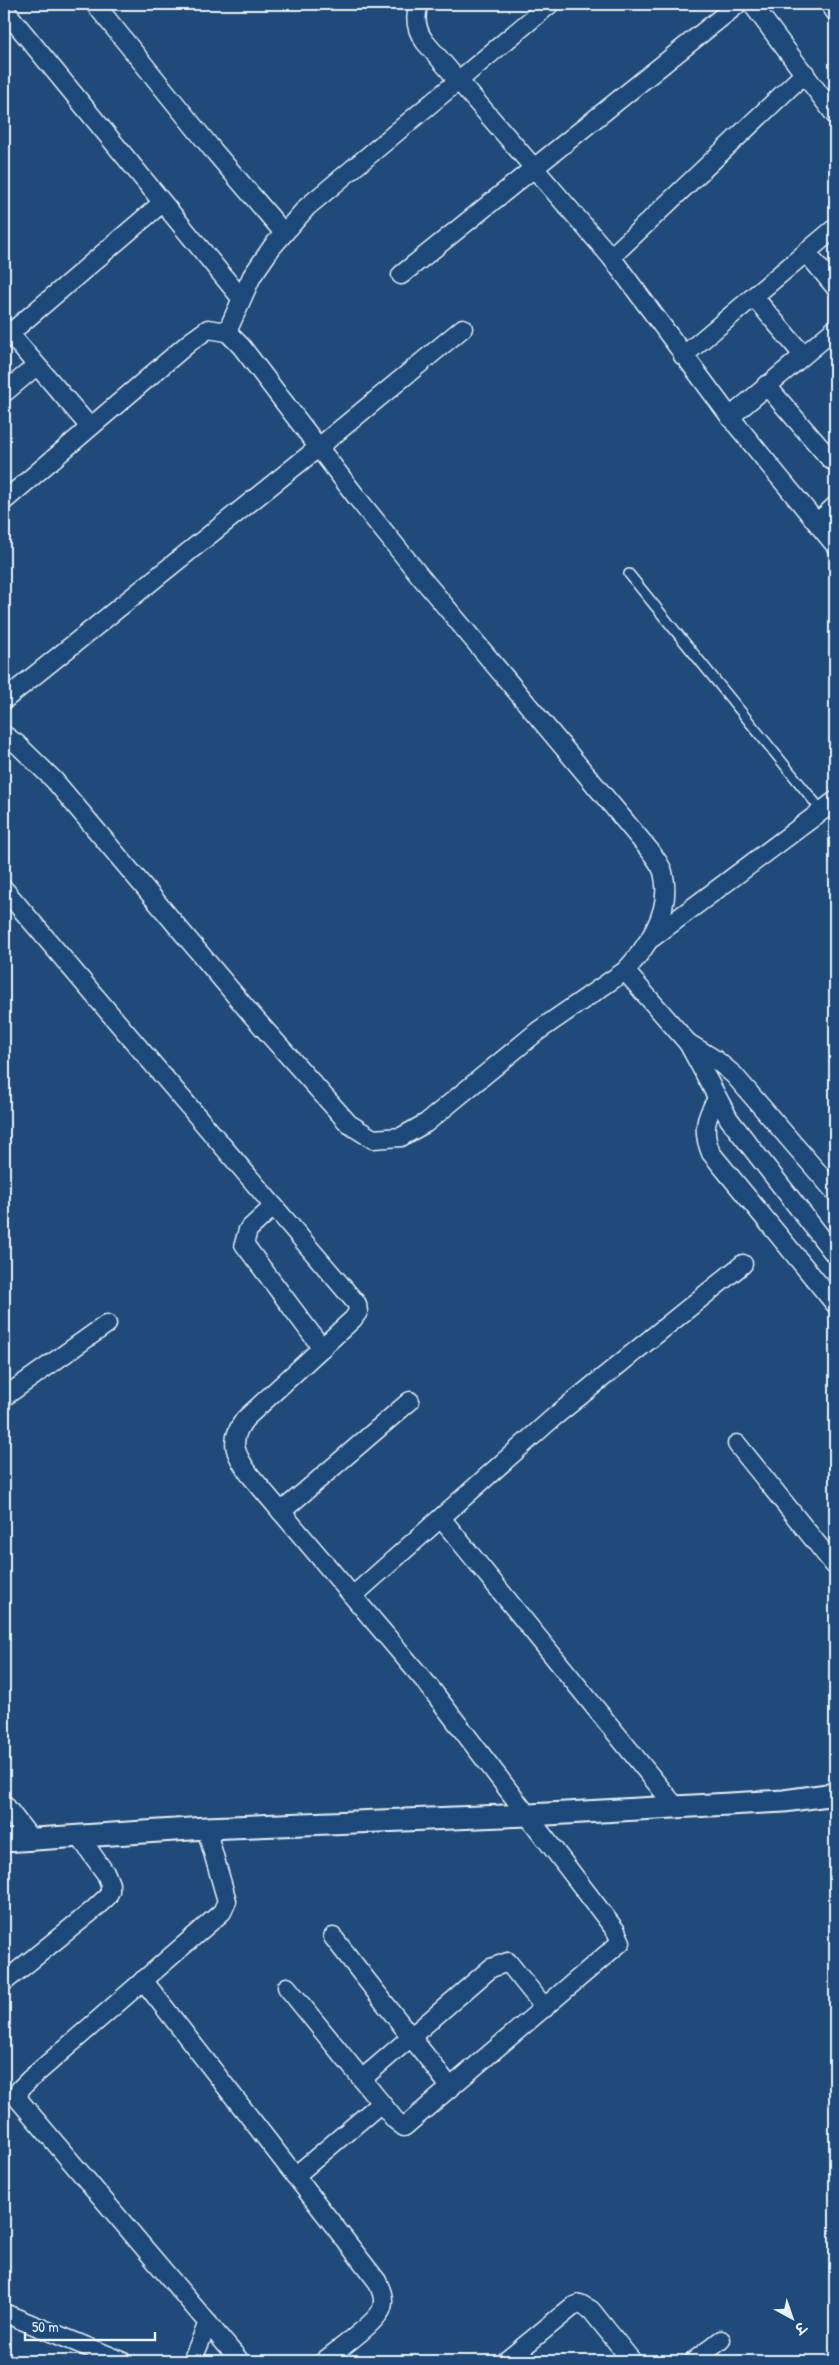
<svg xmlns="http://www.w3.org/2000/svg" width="839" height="2365" font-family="'Patrick Hand','Playpen Sans Deva',sans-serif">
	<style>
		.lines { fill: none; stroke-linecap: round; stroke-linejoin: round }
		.service-casing { stroke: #e8f1f8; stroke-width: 12 }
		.minor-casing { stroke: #e8f1f8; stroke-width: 21 }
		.tertiary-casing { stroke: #e8f1f8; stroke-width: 25 }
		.service { stroke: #1f4a7a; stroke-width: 9 }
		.minor { stroke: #1f4a7a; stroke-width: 18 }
		.tertiary { stroke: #1f4a7a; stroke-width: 21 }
	</style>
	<rect width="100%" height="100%" fill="#1f4a7a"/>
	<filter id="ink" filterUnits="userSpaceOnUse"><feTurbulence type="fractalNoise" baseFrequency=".02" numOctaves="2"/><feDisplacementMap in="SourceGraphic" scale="10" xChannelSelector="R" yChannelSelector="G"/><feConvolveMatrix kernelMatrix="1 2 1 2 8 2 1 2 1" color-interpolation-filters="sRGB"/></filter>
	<g filter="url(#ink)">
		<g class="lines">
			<defs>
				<polyline id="service" points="629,574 822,811"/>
				<g id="minor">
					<polyline points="95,4 212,149 284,233"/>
					<path d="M419 4C414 18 416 30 425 42L611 257 730 417 835 545"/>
					<polyline points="752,4 835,115"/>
					<polyline points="830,4 835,12"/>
					<polyline points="4,9 241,298"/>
					<polyline points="806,252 835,287"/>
					<polyline points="611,257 805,73"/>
					<polyline points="401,275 738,4"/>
					<polyline points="754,297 803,355"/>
					<polyline points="4,327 89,426"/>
					<polyline points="227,332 252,276 272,247 307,207 550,4"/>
					<polyline points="9,334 162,203"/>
					<polyline points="683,356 835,228"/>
					<polyline points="766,385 831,460"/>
					<polyline points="4,393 36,366"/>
					<polyline points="730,417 835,329"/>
					<path d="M4 501 190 342 208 329 227 332 241 346 358 499 420 576 651 852C655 858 661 865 663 872 673 909 649 945 625 971L688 1043 729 1119 835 1255"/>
					<polyline points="818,522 835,506"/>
					<polyline points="4,700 319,447 463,328"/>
					<polyline points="4,735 17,744 54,780 251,1014 349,1124 373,1139 401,1137 426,1123 538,1031 625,971"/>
					<path d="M4 889 357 1304 358 1312 353 1319 245 1419C228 1441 235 1454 250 1475L428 1685 616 1931 621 1942 404 2127 395 2120 287 1987"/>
					<polyline points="652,938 835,801"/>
					<polyline points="688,1043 716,1060 734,1075 835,1192"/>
					<path d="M717 1099C705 1118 702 1131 711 1153L835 1304"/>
					<polyline points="274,1206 248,1230 244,1244 322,1348"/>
					<polyline points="4,1397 107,1324"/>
					<polyline points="737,1444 835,1566"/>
					<polyline points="281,1512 410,1401"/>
					<polyline points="441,1518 675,1806"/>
					<polyline points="354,1595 554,1417 743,1264"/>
					<polyline points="4,1804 31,1839"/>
					<polyline points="206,1828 227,1901 222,1912 29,2080 20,2089 18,2099 240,2361"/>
					<polyline points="333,1937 451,2088"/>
					<path d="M143 1980 377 2281C381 2290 385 2298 382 2308 379 2321 336 2351 324 2361"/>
					<polyline points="4,1982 92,1911 107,1897 110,1891 110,1884 106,1874 79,1836"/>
					<polyline points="362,2079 491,1968 508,1962 545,2008"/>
					<polyline points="295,2176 381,2103"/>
					<polyline points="4,2313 122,2361"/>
					<polyline points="192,2361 208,2323"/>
					<polyline points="506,2361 572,2307 580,2304 591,2310 632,2361"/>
					<polyline points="694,2361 721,2340"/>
				</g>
				<polyline id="tertiary" points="4,1841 206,1828 529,1815 784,1801 835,1794"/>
			</defs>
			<!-- service casing -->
			<use href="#service" class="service-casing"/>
			<!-- minor casing -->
			<use href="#minor" class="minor-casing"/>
			<!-- tertiary casing -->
			<use href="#tertiary" class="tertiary-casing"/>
			<!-- service -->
			<use href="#service" class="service"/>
			<!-- minor -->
			<use href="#minor" class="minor"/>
			<!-- tertiary -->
			<use href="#tertiary" class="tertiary"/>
		</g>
	</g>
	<!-- margin -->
	<rect width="839" height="2365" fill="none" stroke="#1f4a7a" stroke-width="20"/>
	<rect x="10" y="10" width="819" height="2345" fill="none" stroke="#e8f1f8" stroke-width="2" filter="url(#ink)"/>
	<!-- north arrow -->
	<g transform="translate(792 2318) rotate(140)" stroke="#1f4a7a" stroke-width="4" paint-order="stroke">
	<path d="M0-4L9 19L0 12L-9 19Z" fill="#e8f1f8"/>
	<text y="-8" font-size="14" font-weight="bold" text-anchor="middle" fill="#e8f1f8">उ</text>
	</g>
	<!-- scale -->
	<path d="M25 2332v8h130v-8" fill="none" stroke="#e8f1f8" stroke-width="2.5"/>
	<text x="32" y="2332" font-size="15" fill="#e8f1f8" stroke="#1f4a7a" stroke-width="4" paint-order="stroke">50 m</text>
</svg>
